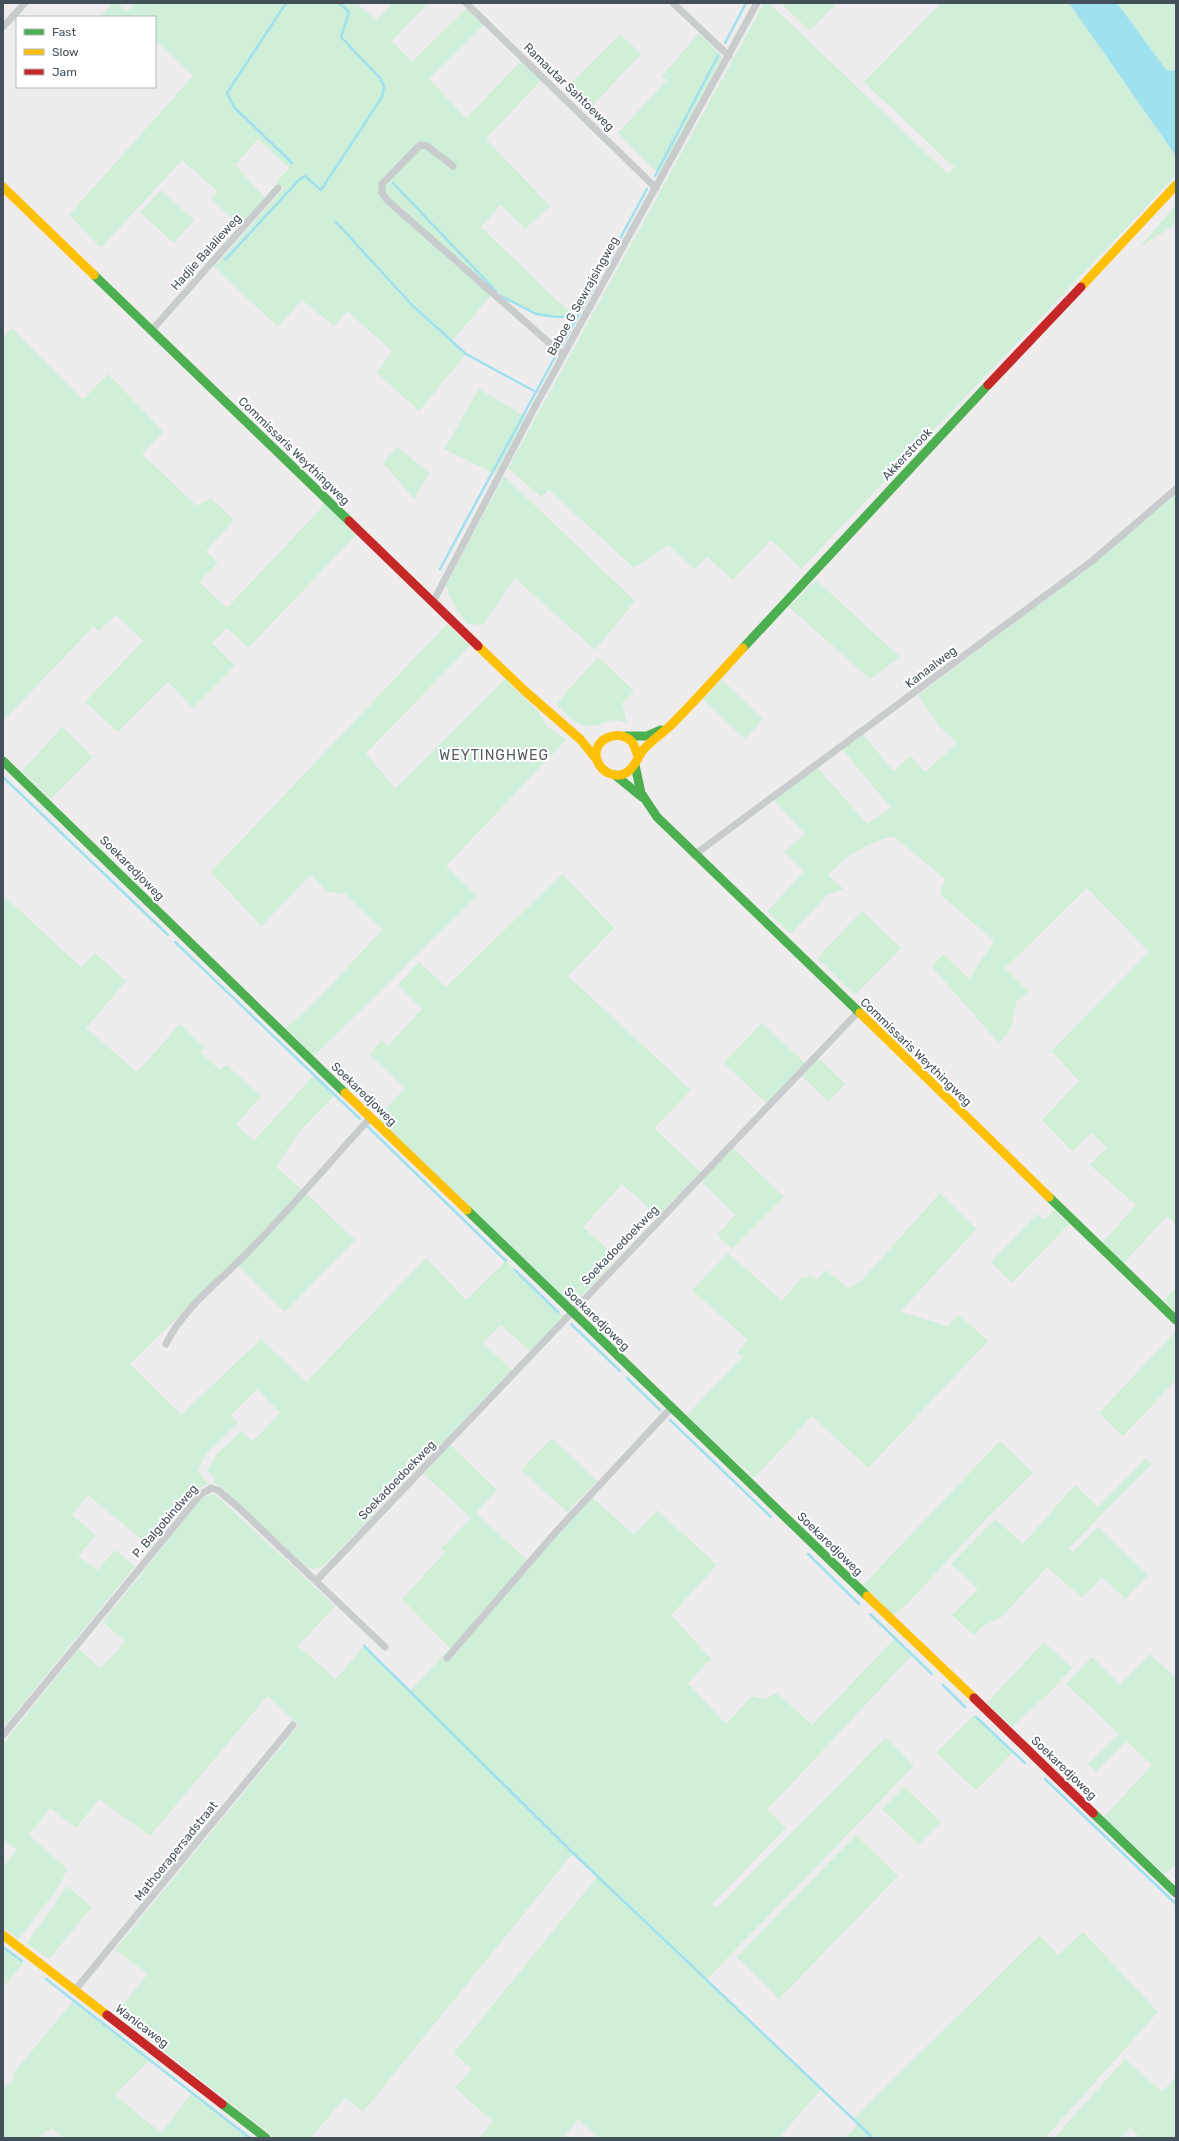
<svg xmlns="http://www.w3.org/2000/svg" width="1179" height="2141" font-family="Rubik,sans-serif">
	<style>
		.green { fill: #cfefd9 }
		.water { fill: #a0e1f0 }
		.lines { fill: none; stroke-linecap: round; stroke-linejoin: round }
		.stream { stroke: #a0e1f0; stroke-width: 2.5 }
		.street { stroke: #c8cccd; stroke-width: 7 }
		.fast { stroke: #4caf50; stroke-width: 9 }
		.slow { stroke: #ffc107; stroke-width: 9 }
		.jam { stroke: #c62828; stroke-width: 9 }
		.labels { text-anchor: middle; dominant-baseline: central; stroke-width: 4; stroke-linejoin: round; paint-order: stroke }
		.street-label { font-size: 12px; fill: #43505a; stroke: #fff }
		.quarter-label { font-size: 14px; letter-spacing: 1px; fill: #585c61; stroke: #fff }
	</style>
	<rect width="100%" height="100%" fill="#eeecec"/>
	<!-- green -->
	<g class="green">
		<polygon points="113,3 117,3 127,12 135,3 356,3 376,20 393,3 428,3 392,41 412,62 467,8 484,25 429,79 466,118 522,60 542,79 486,139 550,206 525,229 501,205 481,227 564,307 578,316 557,317 536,314 495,291 452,341 466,354 419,411 377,373 392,351 347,311 334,326 302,300 278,327 214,267 284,188 276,183 289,168 258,139 235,165 265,198 241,226 211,199 217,191 182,160 101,248 69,215 193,76 155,40 155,17 100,17"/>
		<polygon points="764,3 769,3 947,173 955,168 864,82 941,3 1069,3 1176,156 1176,174 1135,219 801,569 771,540 733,580 707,557 694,569 668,545 634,568 549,490 541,497 508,468"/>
		<polygon points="781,3 837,3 810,31"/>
		<polygon points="1117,3 1176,3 1174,57 1176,70 1167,71"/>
		<polygon points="699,33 722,56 721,60 662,171 653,169 618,133 667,80 662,76"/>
		<polygon points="620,34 641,54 592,106 571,84"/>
		<polygon points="161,190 194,220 174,243 140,212"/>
		<polygon points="1176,205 1176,224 1140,247"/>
		<polygon points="12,328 83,400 108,374 164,432 142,454 197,506 211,498 234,520 206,551 218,563 199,582 227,608 325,504 357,534 248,648 227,628 212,643 235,666 193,708 168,682 118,732 85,702 143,641 116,615 99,631 94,626 3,721 3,338"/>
		<polygon points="479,389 526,417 495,474 444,449"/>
		<polygon points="397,447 430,473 414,499 383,463"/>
		<polygon points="504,476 635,601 595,650 515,578 483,625 467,624 450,598 446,585"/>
		<path d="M1176 494V1225L1167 1216 1124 1263 1102 1243 1136 1205 1090 1165 1107 1147 1091 1133 1073 1152 1042 1120 1079 1081 1051 1051 1149 952 1087 888 1005 968 1029 992 1016 1002 1011 1029 999 1043 932 967 943 954 969 979 994 941 940 894 945 879 893 836C864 844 849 854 828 875L844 889 828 894 791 934 767 912 804 871 784 852 805 834 773 799 817 767 867 824 891 808 842 749 863 734 893 771 911 756 925 772 957 743 938 725 918 695 1092 565Z"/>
		<polygon points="816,580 900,657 870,679 789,607"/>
		<polygon points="447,624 470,646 366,753 395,789 505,679 536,709 547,726 566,740 446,866 477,896 314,1056 286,1028 319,998 382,930 345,894 327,892 311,875 261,926 211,872"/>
		<path d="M598 657 634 691 622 703 627 723C609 717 612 722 596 725 578 729 567 715 556 704Z"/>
		<polygon points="722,680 763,719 745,739 703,700"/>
		<polygon points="62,727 93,757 51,799 22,771"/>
		<polygon points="562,874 614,928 568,976 691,1090 654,1128 700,1172 658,1216 622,1184 583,1227 617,1258 581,1296 571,1302 567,1301 377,1118 405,1088 369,1054 382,1040 388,1046 422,1009 398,985 419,962 446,987"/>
		<polygon points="3,895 81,967 95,953 126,981 86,1028 137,1072 180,1024 205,1048 201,1053 220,1070 227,1065 261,1096 236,1125 254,1141 314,1075 335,1095 299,1132 276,1167 302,1190 248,1248 130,1364 181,1415 261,1339 306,1382 426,1258 466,1300 506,1261 564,1317 531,1352 501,1325 483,1343 512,1370 324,1566 314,1569 307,1567 220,1486 214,1483 214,1477 207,1470 217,1454 241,1431 253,1441 280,1413 257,1389 231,1415 238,1423 206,1454 198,1470 208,1484 199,1488 151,1547 88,1495 72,1515 96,1535 78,1556 98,1570 115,1550 135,1566 3,1728"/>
		<polygon points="862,911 901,948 855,995 817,958"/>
		<polygon points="762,1023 805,1063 766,1103 724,1063"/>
		<polygon points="819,1058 845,1084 828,1102 802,1076"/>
		<polygon points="733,1148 784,1197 732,1249 717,1235 735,1215 701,1181"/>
		<polygon points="940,1193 976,1229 900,1312 948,1326 959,1315 988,1341 868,1468 812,1416 754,1478 687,1415 742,1357 737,1353 748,1340 692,1290 728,1253 782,1301 802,1277 812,1276 817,1280 826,1270 849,1289 863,1279"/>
		<polygon points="307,1194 355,1240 285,1312 238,1266"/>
		<polygon points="1054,1210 1069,1224 1012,1283 991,1262 1037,1214 1044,1220"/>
		<polygon points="1176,1288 1176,1313 1166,1302 1166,1298"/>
		<polygon points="1176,1331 1176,1380 1123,1436 1099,1413"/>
		<polygon points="552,1438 597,1481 567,1512 521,1470"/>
		<polygon points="1000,1441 1033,1473 988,1517 906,1605 893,1615 863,1585"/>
		<polygon points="450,1445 497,1490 476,1513 530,1563 592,1497 634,1535 657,1510 717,1565 671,1615 711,1659 688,1683 726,1724 752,1696 765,1699 777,1693 812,1725 895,1638 912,1655 767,1810 786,1828 712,1904 716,1909 886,1737 914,1766 707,1979 821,2089 779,2138 599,2138 578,2119 563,2138 479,2138 493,2121 455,2088 472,2069 454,2053 597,1877 573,1853 363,2112 345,2097 311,2138 275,2138 116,2013 148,1974 115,1950 299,1725 267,1696 150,1836 99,1799 76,1828 50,1808 29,1835 67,1869 60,1885 19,1939 3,1927 3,1867 17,1850 3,1839 3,1744 79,1649 101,1669 125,1641 103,1622 201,1499 209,1495 216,1495 335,1606 298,1646 336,1679 364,1646 410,1691 450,1648 402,1599 445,1552 441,1549 471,1518 424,1474"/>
		<polygon points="1146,1458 1152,1464 1069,1548 1073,1552 1098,1527 1148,1575 1125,1599 1102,1577 1082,1598 1047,1567 1002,1617 983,1626 974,1635 952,1615 978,1589 951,1564 995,1519 1023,1544 1075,1485 1098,1507"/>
		<polygon points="1044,1642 1072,1668 1050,1692 1012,1727 987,1703"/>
		<polygon points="1150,1654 1176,1678 1176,1864 1165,1874 1104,1817 1152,1765 1127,1741 1096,1772 1088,1764 1119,1734 1066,1684 1092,1657 1120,1685"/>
		<polygon points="974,1715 1013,1752 976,1790 936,1753"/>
		<polygon points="904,1787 941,1822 919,1844 882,1809"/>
		<polygon points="856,1835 898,1876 779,1999 737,1957"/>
		<polygon points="67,1886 92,1907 49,1959 27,1943"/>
		<polygon points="1083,1932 1158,2012 1045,2138 846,2138 858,2124 853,2119 1040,1935 1058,1955"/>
		<polygon points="3,1947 24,1963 3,1987"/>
		<polygon points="74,2000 150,2060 115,2095 161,2133 192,2093 250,2138 63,2138 52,2128 36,2138 3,2138 3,2084 7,2086 16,2077 13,2074"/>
		<polygon points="1125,2059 1162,2092 1176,2077 1176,2138 1141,2138 1130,2128 1121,2138 1054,2138"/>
	</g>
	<!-- water -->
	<polygon class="water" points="1069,3 1117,3 1167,71 1176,70 1176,156"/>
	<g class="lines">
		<!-- stream -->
		<g class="stream">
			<polyline points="286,3 227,93 234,107 292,163"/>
			<polyline points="725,43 746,3"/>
			<polyline points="655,176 718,56"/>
			<polyline points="393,183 496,291"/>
			<polyline points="336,222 412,305 466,354 536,392"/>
			<polyline points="225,260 299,180 305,176 321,190 382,97 384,87 380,78 341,37 349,12 339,3"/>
			<polyline points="499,295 536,314 557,317 578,316"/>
			<polyline points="561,347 647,189"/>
			<polyline points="440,569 556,355"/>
			<polyline points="3,777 168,935"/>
			<polyline points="175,942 360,1119"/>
			<polyline points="368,1127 506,1261"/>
			<polyline points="515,1270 558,1312"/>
			<polyline points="571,1324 620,1371"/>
			<polyline points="627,1378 660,1410"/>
			<polyline points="670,1420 771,1517"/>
			<polyline points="808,1554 859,1604"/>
			<polyline points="870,1614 932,1674"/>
			<polyline points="364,1646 573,1853 873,2138"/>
			<polyline points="943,1685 965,1707"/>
			<polyline points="976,1717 1025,1763"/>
			<polyline points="1045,1779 1176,1904"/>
			<polyline points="3,1947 22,1961"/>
			<polyline points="46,1979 250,2138"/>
		</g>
		<!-- street -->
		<g class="street">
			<polyline points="466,3 656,188"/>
			<polyline points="673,3 729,56"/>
			<polyline points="3,27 25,3"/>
			<polyline points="453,166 427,146 420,145 382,184 382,193 387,200 563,355"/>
			<polyline points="151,331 278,188"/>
			<polyline points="433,602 537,403 757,3"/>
			<polyline points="694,855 1092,561 1176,489"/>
			<path d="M166 1344C184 1307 220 1281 248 1252 291 1208 330 1162 371 1117"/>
			<polyline points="316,1581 858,1012"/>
			<polyline points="447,1658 554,1534 671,1408"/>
			<polyline points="3,1735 200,1495 211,1488 218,1490 238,1507 385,1647"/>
			<polyline points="75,1990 293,1725"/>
		</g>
		<!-- fast -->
		<g class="fast">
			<polyline points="94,275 349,521"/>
			<polyline points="743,648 988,385"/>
			<polyline points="626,736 647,736 661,730"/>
			<polyline points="3,761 345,1093"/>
			<polyline points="635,765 641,793 657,817 860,1013"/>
			<polyline points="615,775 642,797"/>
			<polyline points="1049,1197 1176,1320"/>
			<polyline points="467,1210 867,1596"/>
			<polyline points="1093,1813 1176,1893"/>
			<polyline points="222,2104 266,2138"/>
		</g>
		<!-- slow -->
		<g class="slow">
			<polyline points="3,187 94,275"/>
			<polyline points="1081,287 1176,185"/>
			<polyline points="478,646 526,692 581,740 597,760"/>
			<path d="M638 756C636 752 635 746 632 742 619 727 590 740 597 760 601 772 615 779 626 773 636 767 637 757 644 749 652 740 663 733 672 724 696 700 719 674 743 648"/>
			<polyline points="860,1013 1049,1197"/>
			<polyline points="345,1093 467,1210"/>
			<polyline points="867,1596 974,1698"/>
			<polyline points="3,1935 107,2015"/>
		</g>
		<!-- jam -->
		<g class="jam">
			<polyline points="988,385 1081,287"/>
			<polyline points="349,521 478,646"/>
			<polyline points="974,1698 1093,1813"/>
			<polyline points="107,2015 222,2104"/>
		</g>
	</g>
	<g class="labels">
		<!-- street labels -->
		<g class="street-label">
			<text transform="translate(569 87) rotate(44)">Ramautar Sahtoeweg</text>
			<text transform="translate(206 252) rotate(-48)">Hadjie Balalieweg</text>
			<text transform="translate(583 296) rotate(-61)">Baboe G Sewrajsingweg</text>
			<text transform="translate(294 451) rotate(44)">Commissaris Weythingweg</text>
			<text transform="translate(907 454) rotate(-47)">Akkerstrook</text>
			<text transform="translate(931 667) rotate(-37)">Kanaalweg</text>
			<text transform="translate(132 868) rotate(45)">Soekaredjoweg</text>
			<text transform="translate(916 1052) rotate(44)">Commissaris Weythingweg</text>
			<text transform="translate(364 1094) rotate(44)">Soekaredjoweg</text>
			<text transform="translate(620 1245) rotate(-46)">Soekadoedoekweg</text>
			<text transform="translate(597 1319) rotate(44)">Soekaredjoweg</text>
			<text transform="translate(397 1480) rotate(-46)">Soekadoedoekweg</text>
			<text transform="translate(165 1521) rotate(-49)">P. Balgobindweg</text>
			<text transform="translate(830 1544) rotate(44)">Soekaredjoweg</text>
			<text transform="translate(1064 1768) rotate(44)">Soekaredjoweg</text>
			<text transform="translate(176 1851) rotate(-51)">Mathoerapersadstraat</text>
			<text transform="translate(142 2026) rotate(37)">Wanicaweg</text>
		</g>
		<!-- quarter labels -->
		<g class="quarter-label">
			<text x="494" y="755">WEYTINGHWEG</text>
		</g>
	</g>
	<!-- border -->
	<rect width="1179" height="2141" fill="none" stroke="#43505a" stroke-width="8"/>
	<!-- legend -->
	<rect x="16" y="16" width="140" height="72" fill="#ffffff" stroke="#b4b9bd"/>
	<rect x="24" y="29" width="20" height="6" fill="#4caf50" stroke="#b4b9bd"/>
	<text x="52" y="36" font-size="12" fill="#43505a">Fast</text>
	<rect x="24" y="49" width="20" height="6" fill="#ffc107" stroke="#b4b9bd"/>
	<text x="52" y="56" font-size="12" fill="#43505a">Slow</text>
	<rect x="24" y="69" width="20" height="6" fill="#c62828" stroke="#b4b9bd"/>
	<text x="52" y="76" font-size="12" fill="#43505a">Jam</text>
</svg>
